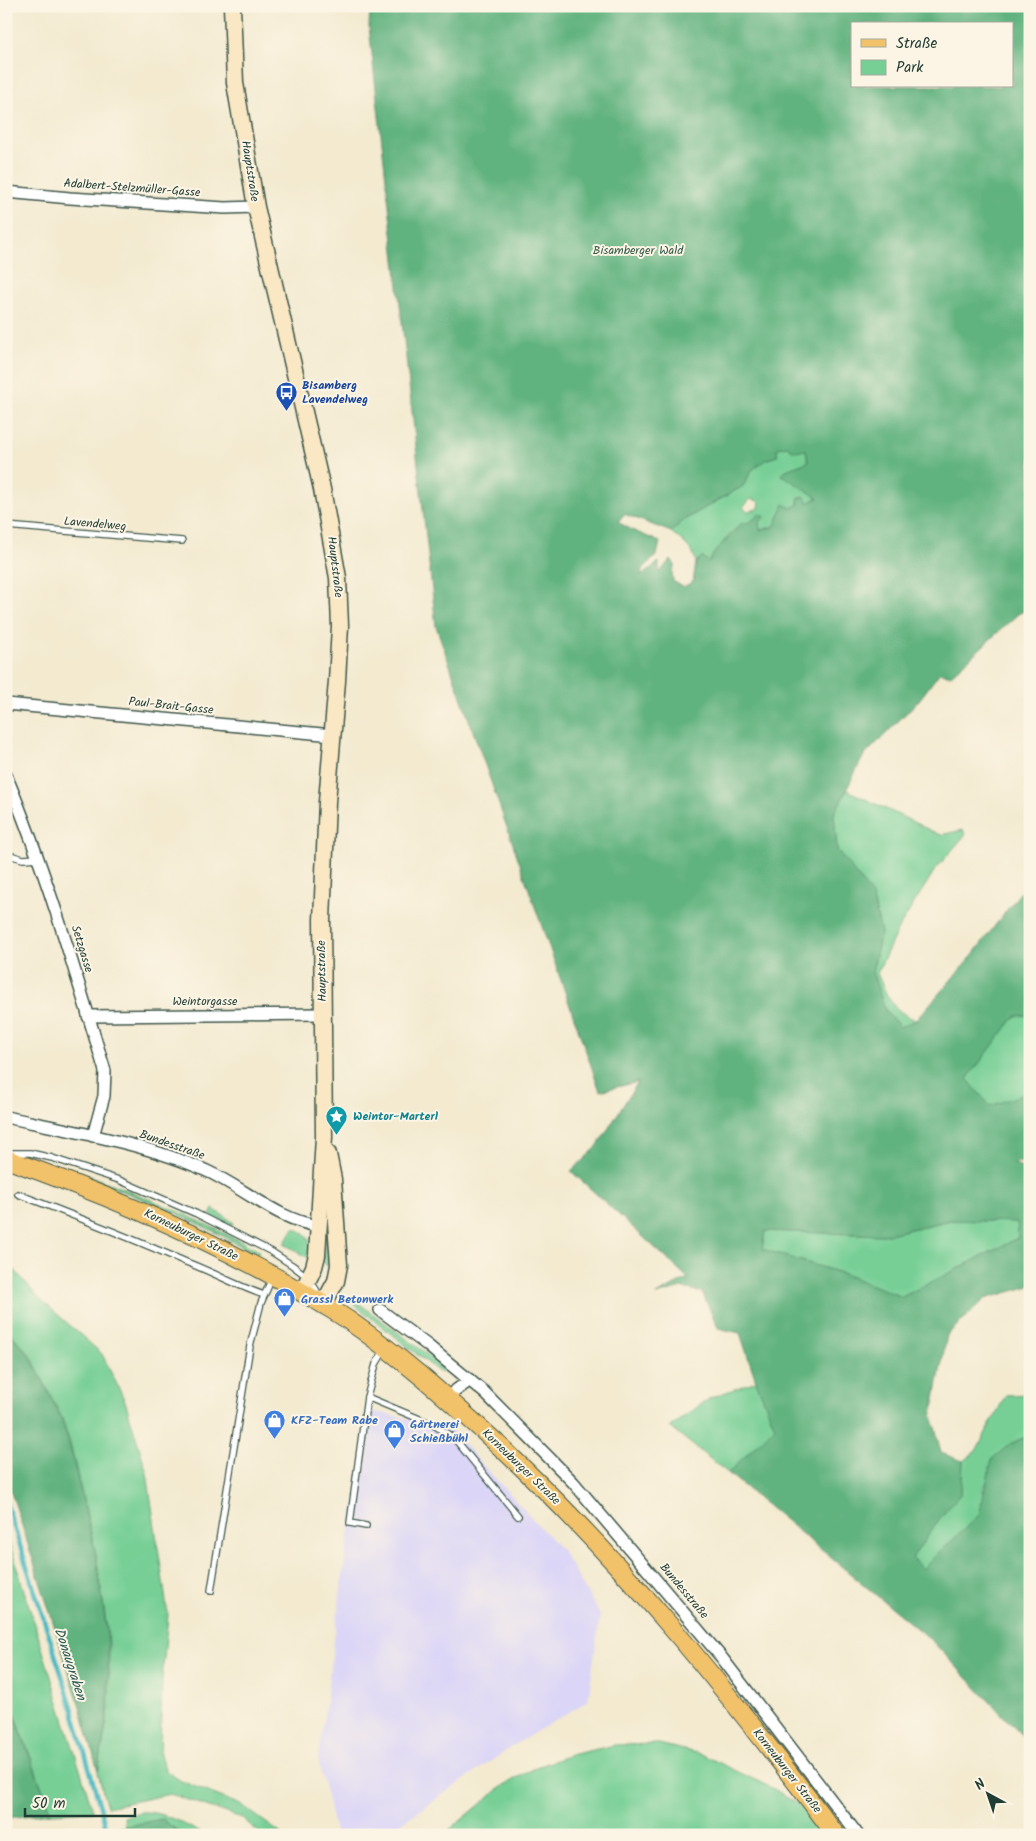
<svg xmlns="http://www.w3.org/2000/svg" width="1036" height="1841" font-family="Kalam,sans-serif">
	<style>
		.built { fill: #dbd6f7 }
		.green { fill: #77cf96; stroke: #4b8665; fill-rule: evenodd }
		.forest { fill: #61b27f; stroke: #40785a; fill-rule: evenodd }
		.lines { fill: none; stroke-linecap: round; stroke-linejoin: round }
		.stream { stroke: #4bb9c2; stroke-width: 4.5 }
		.service-casing { stroke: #3f574b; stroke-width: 8 }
		.minor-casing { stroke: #3f574b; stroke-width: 14 }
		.secondary-casing { stroke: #3f574b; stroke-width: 19 }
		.primary-casing { stroke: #3f574b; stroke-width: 20 }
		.service { stroke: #fff; stroke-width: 5.5 }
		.minor { stroke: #fff; stroke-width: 11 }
		.secondary { stroke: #fae7c3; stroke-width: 16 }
		.primary { stroke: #f2c26a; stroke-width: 18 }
		.labels { text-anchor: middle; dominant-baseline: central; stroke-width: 4; stroke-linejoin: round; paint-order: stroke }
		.street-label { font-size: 12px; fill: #1f3d34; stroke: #fcf5e5 }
		.park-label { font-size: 12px; fill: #315a48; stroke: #fcf5e5 }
		.transit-label { font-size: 12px; font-weight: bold; fill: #164399; stroke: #fcf5e5; text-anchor: start }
		.culture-label { font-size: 12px; font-weight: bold; fill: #0d838f; stroke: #fcf5e5; text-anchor: start }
		.shop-label { font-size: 12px; font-weight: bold; fill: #366cbe; stroke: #fcf5e5; text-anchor: start }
		.water-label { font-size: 14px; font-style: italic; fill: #2a5c58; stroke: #fcf5e5 }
	</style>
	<rect width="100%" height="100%" fill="#fcf5e5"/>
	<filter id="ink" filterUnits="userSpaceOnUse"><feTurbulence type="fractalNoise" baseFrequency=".02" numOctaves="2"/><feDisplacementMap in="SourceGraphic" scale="10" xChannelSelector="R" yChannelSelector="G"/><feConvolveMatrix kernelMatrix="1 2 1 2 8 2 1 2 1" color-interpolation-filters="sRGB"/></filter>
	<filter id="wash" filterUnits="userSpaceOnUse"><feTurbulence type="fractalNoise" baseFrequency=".0096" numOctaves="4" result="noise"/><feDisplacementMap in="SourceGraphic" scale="20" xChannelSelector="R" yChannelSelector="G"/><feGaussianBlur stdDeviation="1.12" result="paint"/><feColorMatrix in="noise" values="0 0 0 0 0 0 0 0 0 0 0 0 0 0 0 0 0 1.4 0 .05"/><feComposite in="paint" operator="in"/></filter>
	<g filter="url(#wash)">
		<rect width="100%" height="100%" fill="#f3ead0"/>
		<!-- built -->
		<polygon class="built" points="371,1411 448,1427 563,1552 600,1615 588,1701 519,1742 384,1835 336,1835 318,1759 346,1552"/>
		<!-- green -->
		<g class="green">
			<path d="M787 446 806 450 808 462 786 470 818 497 809 503 804 496C801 501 776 525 772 527 769 528 764 529 760 530L759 523C753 523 745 522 740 525 730 533 715 551 709 562L702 558 696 562C693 548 682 541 671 532L684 520 743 486 752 470 765 460 777 456V448ZM751 499 758 501 760 504 758 509 747 511 743 507Z"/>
			<path d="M847 790 940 835 963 830 966 834 935 870 898 929 877 973C887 996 891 1010 916 1020L900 1027 886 1012 872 972 881 933 872 895 837 850 834 814Z"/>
			<polygon points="1030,1015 1030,1092 990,1107 967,1079 1015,1016"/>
			<path d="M52 1163C124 1187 192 1215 259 1251L257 1255C190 1216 124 1190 51 1166L50 1164Z"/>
			<polygon points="328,1206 331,1261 328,1265 325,1265 323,1262"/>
			<polygon points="213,1209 233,1222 233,1225 231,1225 210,1215"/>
			<polygon points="951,1220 1018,1222 1018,1238 902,1297 844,1274 762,1249 765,1231 884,1235"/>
			<path d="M294 1228C312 1236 311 1241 309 1258L284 1244Z"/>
			<polygon points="6,1260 37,1296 102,1354 125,1401 147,1473 168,1615 162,1679 160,1755 166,1771 181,1781 243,1806 283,1835 262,1835 242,1818 170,1794 107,1807 98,1773 109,1708 109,1642 96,1554 70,1443 62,1418 31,1356 6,1328"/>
			<polygon points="353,1299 439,1363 444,1368 443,1371 441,1372 438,1371 356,1306 352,1302"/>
			<polygon points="756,1381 775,1427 728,1473 670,1427 710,1398"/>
			<polygon points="1030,1394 1030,1435 1010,1444 984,1487 979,1515 922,1570 912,1558 940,1518 961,1493 963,1461 976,1451 1006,1395"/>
			<polygon points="6,1533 93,1811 51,1813 11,1703 6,1703"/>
			<polygon points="659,1744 701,1754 774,1789 805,1809 826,1835 443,1835 504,1785 537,1767 570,1755 615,1745"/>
			<path d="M140 1812C164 1811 183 1824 205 1835H183L162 1819 125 1827 124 1817Z"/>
		</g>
		<!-- forest -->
		<g class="forest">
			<path d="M370 6H1030V608L1018 614 950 676 940 672 920 699 863 757 834 814 837 850 872 895 881 933 872 972 886 1012 900 1027 916 1020 971 957 1030 880V1015L1015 1016 967 1079 990 1106 1030 1092V1161L1014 1163 1030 1173V1286L985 1299 947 1335 932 1414 941 1453 963 1461 961 1493 940 1518 912 1558 922 1569 979 1515 992 1459 1010 1444 1030 1435V1744L932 1641 728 1473 775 1427 756 1381 740 1333 718 1328 702 1292 682 1288 656 1295 688 1278 571 1171 596 1148 638 1082 600 1091 436 626 369 27ZM852 24H1012V86H852ZM787 446 793 451 806 450 808 462 786 470 782 475 818 498 809 503 804 496 798 499V505L791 508 784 504 774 527 760 530 759 523 765 516 760 514 750 522 741 524 714 553 709 562 702 557 696 562 693 582 683 587 673 581 672 571 675 565 671 559 659 573V562L641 576 642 570 657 555 660 542 632 530 618 522 624 514 671 532 684 520 743 486 752 470 765 460 777 456V448ZM951 1220 1017 1222 1018 1238 902 1297 844 1274 762 1249 765 1231 884 1235Z"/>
			<polygon points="6,1329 30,1356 61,1418 69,1443 96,1555 108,1642 108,1711 98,1771 79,1703 6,1476"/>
			<polygon points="6,1703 10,1703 51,1813 6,1818"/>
			<polygon points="162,1819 183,1835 87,1834"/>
		</g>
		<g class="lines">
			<!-- stream -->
			<polyline class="stream" points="6,1502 72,1707 108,1835"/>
		</g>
	</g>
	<g filter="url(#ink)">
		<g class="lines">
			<defs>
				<g id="service">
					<polyline points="6,526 182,541"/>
					<polyline points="6,854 23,859 38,858"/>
					<polyline points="8,1153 30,1153 52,1158 119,1180 197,1214 272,1252 292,1265 309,1278 321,1298"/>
					<path d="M18 1194C75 1216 131 1238 186 1262 213 1272 237 1286 264 1295"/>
					<polyline points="367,1397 434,1425 455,1439 518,1516"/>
					<polyline points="366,1526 350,1523 367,1397 376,1364 385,1349"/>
					<polyline points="211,1591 250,1346 261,1303 272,1278"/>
				</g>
				<g id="minor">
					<polyline points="6,192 70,198 225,208 256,207"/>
					<polyline points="6,704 333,735"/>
					<path d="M6 775C46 871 75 971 105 1071L104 1096 93 1136"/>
					<polyline points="88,1016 323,1014"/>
					<path d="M6 1117C72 1131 148 1144 209 1172 245 1189 280 1221 319 1226"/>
					<polyline points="380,1310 427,1345 485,1393 573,1482 722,1658 858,1835"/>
					<polyline points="447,1397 470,1380"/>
				</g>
				<g id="secondary">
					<polyline points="232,6 235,83 256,207 322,489 338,578 340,626 337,681 327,802 322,920 324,1137 317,1255 314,1267 302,1293"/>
					<polyline points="323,1305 336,1281 339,1265 333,1179 328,1154"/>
				</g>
				<path id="primary" d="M6 1159C100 1192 190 1230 277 1278 300 1292 325 1304 348 1320 399 1355 445 1396 491 1438 620 1557 731 1695 836 1835"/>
			</defs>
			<!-- service casing -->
			<use href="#service" class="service-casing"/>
			<!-- minor casing -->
			<use href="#minor" class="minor-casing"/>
			<!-- secondary casing -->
			<use href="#secondary" class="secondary-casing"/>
			<!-- primary casing -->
			<use href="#primary" class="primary-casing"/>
			<!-- service -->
			<use href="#service" class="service"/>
			<!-- minor -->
			<use href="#minor" class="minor"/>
			<!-- secondary -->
			<use href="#secondary" class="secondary"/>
			<!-- primary -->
			<use href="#primary" class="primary"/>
		</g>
	</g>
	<!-- icons -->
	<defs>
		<symbol id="bus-pin" viewBox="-11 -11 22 30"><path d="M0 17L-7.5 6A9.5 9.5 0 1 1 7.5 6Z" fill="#1a4fb4" stroke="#fcf5e5"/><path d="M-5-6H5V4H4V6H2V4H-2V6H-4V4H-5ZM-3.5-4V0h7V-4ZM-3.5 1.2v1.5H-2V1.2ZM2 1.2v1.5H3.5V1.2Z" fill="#fff"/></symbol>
		<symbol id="sight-pin" viewBox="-11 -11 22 30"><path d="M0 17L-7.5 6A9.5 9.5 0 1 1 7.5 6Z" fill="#0f9aa8" stroke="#fcf5e5"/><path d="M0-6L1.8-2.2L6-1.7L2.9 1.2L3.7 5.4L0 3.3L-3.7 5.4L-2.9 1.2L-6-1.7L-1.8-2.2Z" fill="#fff"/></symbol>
		<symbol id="shop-pin" viewBox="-11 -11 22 30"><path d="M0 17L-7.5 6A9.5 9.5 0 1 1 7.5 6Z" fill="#3f7fe0" stroke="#fcf5e5"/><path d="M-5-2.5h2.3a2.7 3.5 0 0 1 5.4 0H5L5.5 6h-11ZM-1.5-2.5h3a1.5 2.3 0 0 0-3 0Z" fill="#fff"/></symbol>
	</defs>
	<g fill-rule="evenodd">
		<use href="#bus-pin" x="274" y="380" width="25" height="34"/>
		<use href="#sight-pin" x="324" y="1104" width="25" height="34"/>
		<use href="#shop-pin" x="272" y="1286" width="25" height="34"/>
		<use href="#shop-pin" x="262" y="1408" width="25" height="34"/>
		<use href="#shop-pin" x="382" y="1418" width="25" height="34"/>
	</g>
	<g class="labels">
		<!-- street labels -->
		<g class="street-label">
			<text transform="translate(250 171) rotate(81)">Hauptstraße</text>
			<text transform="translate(132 188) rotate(4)">Adalbert-Stelzmüller-Gasse</text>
			<text transform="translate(95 524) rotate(5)">Lavendelweg</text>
			<text transform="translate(335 567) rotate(83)">Hauptstraße</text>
			<text transform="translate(171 706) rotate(6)">Paul-Brait-Gasse</text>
			<text transform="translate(82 949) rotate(73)">Setzgasse</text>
			<text transform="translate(322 971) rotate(-91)">Hauptstraße</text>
			<text x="205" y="1001">Weintorgasse</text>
			<text transform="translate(172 1145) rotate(19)">Bundesstraße</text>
			<text transform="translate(191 1235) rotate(26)">Korneuburger Straße</text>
			<text transform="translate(521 1467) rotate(44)">Korneuburger Straße</text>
			<text transform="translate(684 1591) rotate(50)">Bundesstraße</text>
			<text transform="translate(787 1771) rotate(52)">Korneuburger Straße</text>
		</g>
		<!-- park labels -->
		<g class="park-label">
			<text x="638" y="250">Bisamberger Wald</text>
		</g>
		<!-- transit labels -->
		<g class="transit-label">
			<text x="302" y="385">Bisamberg<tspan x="302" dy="14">Lavendelweg</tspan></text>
		</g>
		<!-- culture labels -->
		<g class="culture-label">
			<text x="353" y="1116">Weintor-Marterl</text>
		</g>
		<!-- shop labels -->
		<g class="shop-label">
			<text x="301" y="1299">Grassl Betonwerk</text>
			<text x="291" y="1420">KFZ-Team Rabe</text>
			<text x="410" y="1424">Gärtnerei<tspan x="410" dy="14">Schießbühl</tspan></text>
		</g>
		<!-- water labels -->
		<g class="water-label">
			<text transform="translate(70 1664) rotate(72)">Donaugraben</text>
		</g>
	</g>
	<!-- margin -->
	<rect width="1036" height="1841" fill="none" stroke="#fcf5e5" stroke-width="25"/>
	<!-- legend -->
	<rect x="851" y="22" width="162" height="65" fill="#fcf5e5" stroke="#a4ab9e"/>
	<rect x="861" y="39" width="25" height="8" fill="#f2c26a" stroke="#a4ab9e"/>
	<text x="896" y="48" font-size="15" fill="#1f3d34">Straße</text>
	<rect x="861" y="60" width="25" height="15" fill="#77cf96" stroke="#a4ab9e"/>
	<text x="896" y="72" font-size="15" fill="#1f3d34">Park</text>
	<!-- north arrow -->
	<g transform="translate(988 1794) rotate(320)" stroke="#fcf5e5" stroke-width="4" paint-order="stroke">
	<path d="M0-4L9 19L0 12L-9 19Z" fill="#1f3d34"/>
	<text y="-8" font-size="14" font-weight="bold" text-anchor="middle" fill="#1f3d34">N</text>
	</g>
	<!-- scale -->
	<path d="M25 1808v8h110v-8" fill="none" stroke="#1f3d34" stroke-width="2.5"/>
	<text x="32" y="1808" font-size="15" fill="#1f3d34" stroke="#fcf5e5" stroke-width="4" paint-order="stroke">50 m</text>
</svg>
